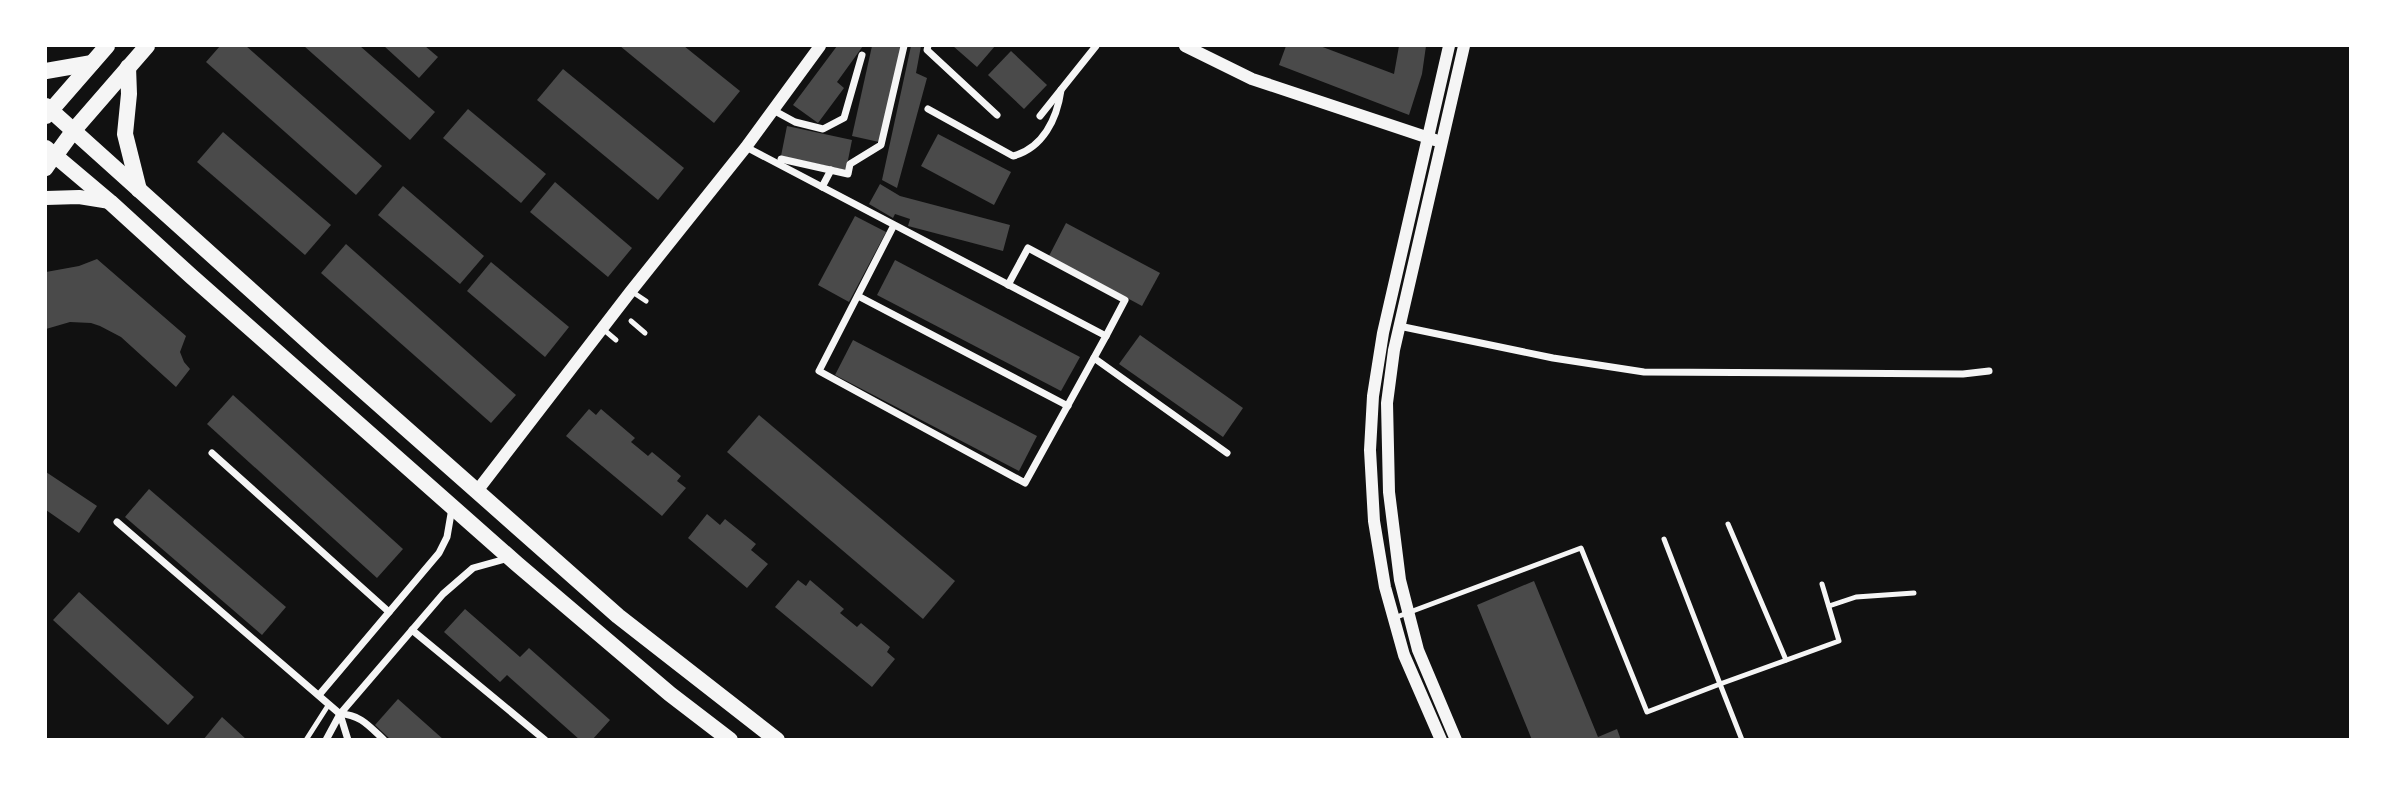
<svg xmlns="http://www.w3.org/2000/svg" width="2396" height="785" font-family="Barlow,sans-serif">
	<style>
		.building { fill: #4a4a4a }
		.lines { fill: none; stroke-linecap: round; stroke-linejoin: round }
		.service { stroke: #f5f5f5; stroke-width: 5 }
		.minor { stroke: #f5f5f5; stroke-width: 7 }
		.tertiary { stroke: #f5f5f5; stroke-width: 12 }
		.secondary { stroke: #f5f5f5; stroke-width: 14 }
		.primary { stroke: #f5f5f5; stroke-width: 16 }
	</style>
	<rect width="100%" height="100%" fill="#111"/>
	<!-- building -->
	<g class="building">
		<polygon points="220,46 246,46 382,166 356,195 206,62"/>
		<polygon points="304,46 360,46 435,112 410,140"/>
		<polygon points="384,46 425,46 438,57 419,78"/>
		<polygon points="620,46 684,46 740,91 714,123"/>
		<polygon points="837,46 863,46 837,82 844,88 818,123 793,105"/>
		<polygon points="872,46 901,46 879,142 852,136"/>
		<polygon points="911,46 921,46 916,73 927,78 897,188 882,180"/>
		<polygon points="953,46 995,46 977,67"/>
		<polygon points="1286,46 1320,46 1394,74 1399,46 1426,46 1422,74 1409,115 1279,65"/>
		<polygon points="1011,51 1047,85 1024,109 988,75"/>
		<polygon points="563,69 684,168 658,200 537,100"/>
		<polygon points="468,109 546,174 521,203 443,138"/>
		<polygon points="787,126 852,140 846,170 781,156"/>
		<polygon points="223,132 331,225 305,255 197,162"/>
		<polygon points="938,134 1011,172 994,205 921,166"/>
		<polygon points="555,182 632,248 608,277 530,212"/>
		<polygon points="880,184 900,196 1010,225 1003,251 908,226 910,219 895,214 893,218 869,204"/>
		<polygon points="403,186 484,256 460,284 378,215"/>
		<polygon points="855,216 886,232 849,302 818,285"/>
		<polygon points="1066,223 1160,273 1142,306 1049,256"/>
		<polygon points="346,244 516,395 491,423 321,273"/>
		<polygon points="97,259 186,336 180,352 184,362 190,369 176,387 121,337 100,326 91,323 70,322 46,329 46,272 79,266"/>
		<polygon points="895,260 1080,357 1061,391 877,295"/>
		<polygon points="491,262 569,327 545,357 467,291"/>
		<polygon points="1140,335 1243,408 1223,437 1119,364"/>
		<polygon points="853,340 1037,436 1019,471 835,375"/>
		<polygon points="233,395 403,549 377,578 207,424"/>
		<polygon points="589,409 596,415 601,409 635,438 631,442 648,456 652,452 681,476 677,481 686,488 662,516 566,436"/>
		<polygon points="759,415 955,581 923,619 727,452"/>
		<polygon points="46,472 97,506 79,533 46,510"/>
		<polygon points="149,489 286,607 262,635 125,517"/>
		<polygon points="707,514 720,525 725,519 756,544 751,550 768,564 747,588 688,538"/>
		<polygon points="798,580 806,586 810,580 844,609 840,613 857,627 861,623 890,647 887,652 895,659 872,687 775,607"/>
		<polygon points="1534,581 1598,737 1617,729 1621,740 1532,740 1477,605"/>
		<polygon points="79,592 194,697 168,725 53,620"/>
		<polygon points="465,609 520,657 529,648 610,720 592,740 580,740 507,675 500,682 444,632"/>
		<polygon points="398,699 444,740 391,740 375,725"/>
		<polygon points="222,717 247,740 203,740"/>
	</g>
	<g class="lines">
		<!-- service -->
		<g class="service">
			<polyline points="631,291 646,301"/>
			<polyline points="631,321 645,333"/>
			<polyline points="603,329 616,340"/>
			<polyline points="1728,524 1786,660"/>
			<polyline points="1664,539 1720,684 1839,641 1822,584"/>
			<polyline points="1829,606 1856,597 1914,593"/>
			<polyline points="1394,618 1581,548 1647,712 1720,684 1742,740"/>
			<polyline points="306,740 329,704"/>
		</g>
		<!-- minor -->
		<g class="minor">
			<polyline points="928,46 927,50 997,115"/>
			<path d="M928 109 1013 156C1043 148 1057 119 1061 90"/>
			<polyline points="773,110 795,122 823,129 844,118 862,55"/>
			<polyline points="1040,116 1096,46"/>
			<polyline points="746,147 1106,336 1025,483 819,371 894,225"/>
			<polyline points="781,159 848,174 850,164 881,145 904,46"/>
			<polyline points="822,187 831,170"/>
			<polyline points="1008,285 1028,248 1125,300 1106,336"/>
			<polyline points="858,296 1068,406"/>
			<polyline points="1399,326 1553,358 1644,372 1963,374 1989,371"/>
			<polyline points="1094,358 1227,453"/>
			<polyline points="212,453 389,612"/>
			<polyline points="117,522 340,714 348,740"/>
			<polyline points="412,630 545,740"/>
			<polyline points="319,695 439,553 447,537 452,508"/>
			<path d="M340 714C360 714 370 727 384 740"/>
			<polyline points="326,740 340,714 443,594 473,568 509,558"/>
		</g>
		<!-- tertiary -->
		<g class="tertiary">
			<polyline points="1185,46 1252,79 1435,140"/>
			<polyline points="477,491 631,291 746,147 820,46"/>
			<polyline points="1441,740 1404,655 1385,587 1374,521 1370,450 1373,396 1383,333 1449,46"/>
			<polyline points="1456,740 1418,650 1400,580 1389,492 1387,403 1394,350 1464,46"/>
		</g>
		<!-- secondary -->
		<g class="secondary">
			<polyline points="46,169 55,156"/>
			<polyline points="46,198 79,197 110,202"/>
		</g>
		<!-- primary -->
		<g class="primary">
			<polyline points="128,67 129,94 125,134 139,190"/>
			<polyline points="46,71 92,63"/>
			<polyline points="46,106 324,356 618,616 777,740"/>
			<polyline points="46,116 107,46"/>
			<polyline points="46,148 110,202 191,276 517,564 670,694 730,740"/>
			<polyline points="55,156 74,130 147,46"/>
		</g>
	</g>
	<!-- border -->
	<rect width="2396" height="785" fill="none" stroke="#ffffff" stroke-width="94"/>
</svg>
